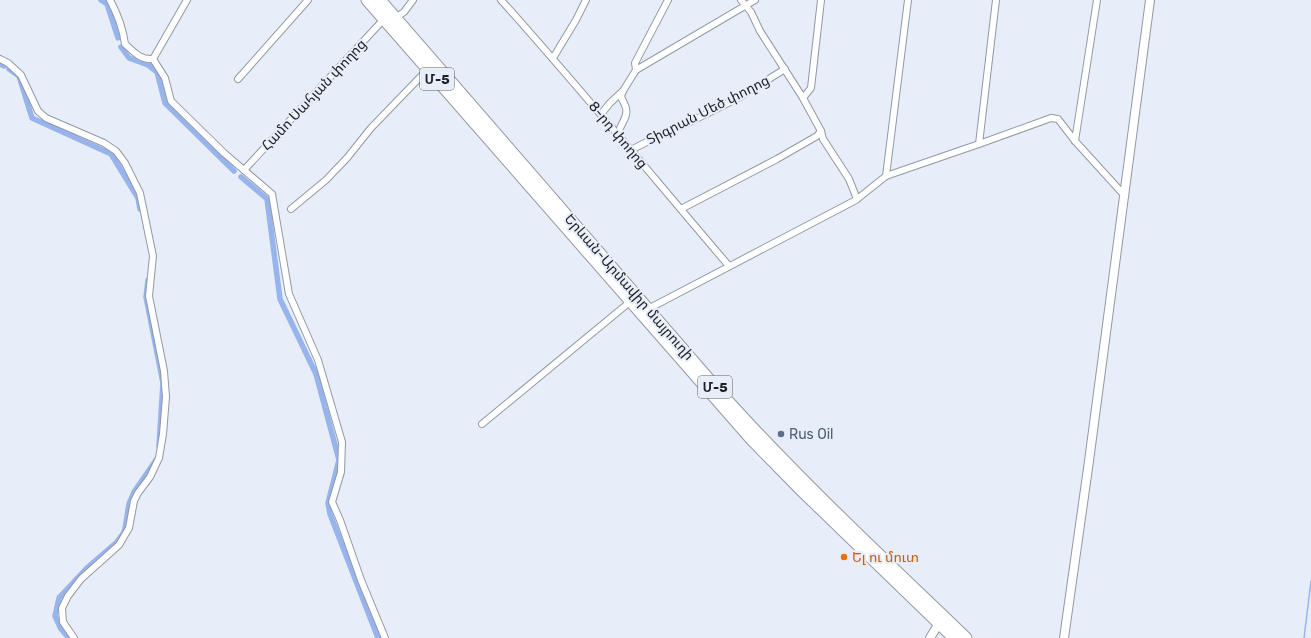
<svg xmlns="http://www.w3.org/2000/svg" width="1311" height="638" font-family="Rubik,'Noto Sans Armenian',sans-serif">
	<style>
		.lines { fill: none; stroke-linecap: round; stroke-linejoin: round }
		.stream { stroke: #98b4ec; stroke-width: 1.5 }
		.canal { stroke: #98b4ec; stroke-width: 5.5 }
		.street-casing { stroke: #9299a2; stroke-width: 8 }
		.secondary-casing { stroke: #9299a2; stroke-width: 10 }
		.highway-casing { stroke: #9299a2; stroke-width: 13 }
		.street { stroke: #fff; stroke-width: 6 }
		.secondary { stroke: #fff; stroke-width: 8 }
		.highway { stroke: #fff; stroke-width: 11 }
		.service-dot { fill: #5c6f8a; stroke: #e7eef9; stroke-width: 1.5 }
		.food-dot { fill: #e8710a; stroke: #e7eef9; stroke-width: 1.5 }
		.labels { text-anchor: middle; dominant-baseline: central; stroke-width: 4; stroke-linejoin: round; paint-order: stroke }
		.shield { fill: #e7eef9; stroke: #595d63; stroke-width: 1 }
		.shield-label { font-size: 13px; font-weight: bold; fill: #1c1f23 }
		.street-label { font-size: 14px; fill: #1c1f23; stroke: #e7eef9 }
		.service-label { font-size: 14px; fill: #4e5e75; stroke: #e7eef9; text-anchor: start }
		.food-label { font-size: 14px; fill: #c56008; stroke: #e7eef9; text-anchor: start }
	</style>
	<rect width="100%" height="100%" fill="#e7eef9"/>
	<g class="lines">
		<!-- stream -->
		<polyline class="stream" points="1304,638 1311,581"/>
		<!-- canal -->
		<g class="canal">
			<polyline points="101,0 107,4 118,38"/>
			<polyline points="121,47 129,58 148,65 157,72 165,103 234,171"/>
			<polyline points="0,64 4,66"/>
			<polyline points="9,69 19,76 32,118 111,154 138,198 140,209"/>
			<polyline points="241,177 267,199 280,299 316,374 339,460 328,503 330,514 378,638"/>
			<polyline points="148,280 146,297 163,383 159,446"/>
			<polyline points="69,638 61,629 55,616 59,598 88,567 117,542 123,534 125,529 129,504 134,492 156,460"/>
		</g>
		<defs>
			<g id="street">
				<path d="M110 0C117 13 123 29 125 44 134 52 140 60 153 59"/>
				<path d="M501 0C579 87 653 177 729 266"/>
				<polyline points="741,0 751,12 760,31 803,98 821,131 823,139 849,179 857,199"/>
				<polyline points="996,0 979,144 1051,118 1058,119 1075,141 1125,196"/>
				<polyline points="395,18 404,12 413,0"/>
				<polyline points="553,58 576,20 586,0"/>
				<polyline points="0,59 8,63 21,75 38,111 46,118 104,143 116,151 125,163 140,193 153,256 149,296 164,371 166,397 163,434 159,458 150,477 138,493 134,501 129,528 119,545 81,579 68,596 62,608 63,622 74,638"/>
				<polyline points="153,59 165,78 171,101 224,153 272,194 289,294 318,360 342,442 341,472 332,502 340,520 361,580 385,638"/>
				<polyline points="153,59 187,0"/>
				<polyline points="636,70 635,63 668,0"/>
				<polyline points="238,79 308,0"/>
				<polyline points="803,98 811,88 821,0"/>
				<polyline points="601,114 610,103 623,91 636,70 755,0"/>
				<path d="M619 136C617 126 629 119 626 108 625 104 622 100 621 96L623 91"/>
				<polyline points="1075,141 1097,0"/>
				<polyline points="631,150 670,130 688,123 738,98 785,69"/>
				<polyline points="244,170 384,19"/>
				<polyline points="886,176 979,144"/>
				<polyline points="291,209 326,180 347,158 371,128 428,69"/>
				<polyline points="681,209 777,159 817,136 821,131"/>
				<polyline points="648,309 856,200 886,176 908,0"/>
				<polyline points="482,424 631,301"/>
			</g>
			<g id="secondary">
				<polyline points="930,638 939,623"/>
				<polyline points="1064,638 1089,461 1150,0"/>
			</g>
			<g id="highway">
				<polyline points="367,0 751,439 799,488 954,638"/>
				<path d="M380 0 726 399C802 483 885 560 966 638"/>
			</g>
		</defs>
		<!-- street casing -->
		<use href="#street" class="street-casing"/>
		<!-- secondary casing -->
		<use href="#secondary" class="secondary-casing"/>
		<!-- highway casing -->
		<use href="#highway" class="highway-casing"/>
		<!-- street -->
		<use href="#street" class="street"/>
		<!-- secondary -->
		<use href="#secondary" class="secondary"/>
		<!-- highway -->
		<use href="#highway" class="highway"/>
	</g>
	<!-- markers -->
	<circle class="service-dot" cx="781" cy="434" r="4"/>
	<circle class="food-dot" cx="844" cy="557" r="4"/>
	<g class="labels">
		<!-- shield labels -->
		<g class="shield">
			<rect x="420" y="68" width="34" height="22" rx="3"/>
			<rect x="698" y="376" width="34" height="22" rx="3"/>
		</g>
		<g class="shield-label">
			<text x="437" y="79">Մ-5</text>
			<text x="715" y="387">Մ-5</text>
		</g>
		<!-- street labels -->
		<g class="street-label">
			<text transform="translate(314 95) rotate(-47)">Համո Սահյան փողոց</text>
			<text transform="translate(708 110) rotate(-27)">Տիգրան Մեծ փողոց</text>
			<text transform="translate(618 135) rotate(50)">8-րդ փողոց</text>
			<text transform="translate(629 287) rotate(49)">Երևան-Արմավիր մայրուղի</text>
		</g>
		<!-- service labels -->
		<g class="service-label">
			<text x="789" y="434">Rus Oil</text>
		</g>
		<!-- food labels -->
		<g class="food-label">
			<text x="852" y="557">Ել ու մուտ</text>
		</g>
	</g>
</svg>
